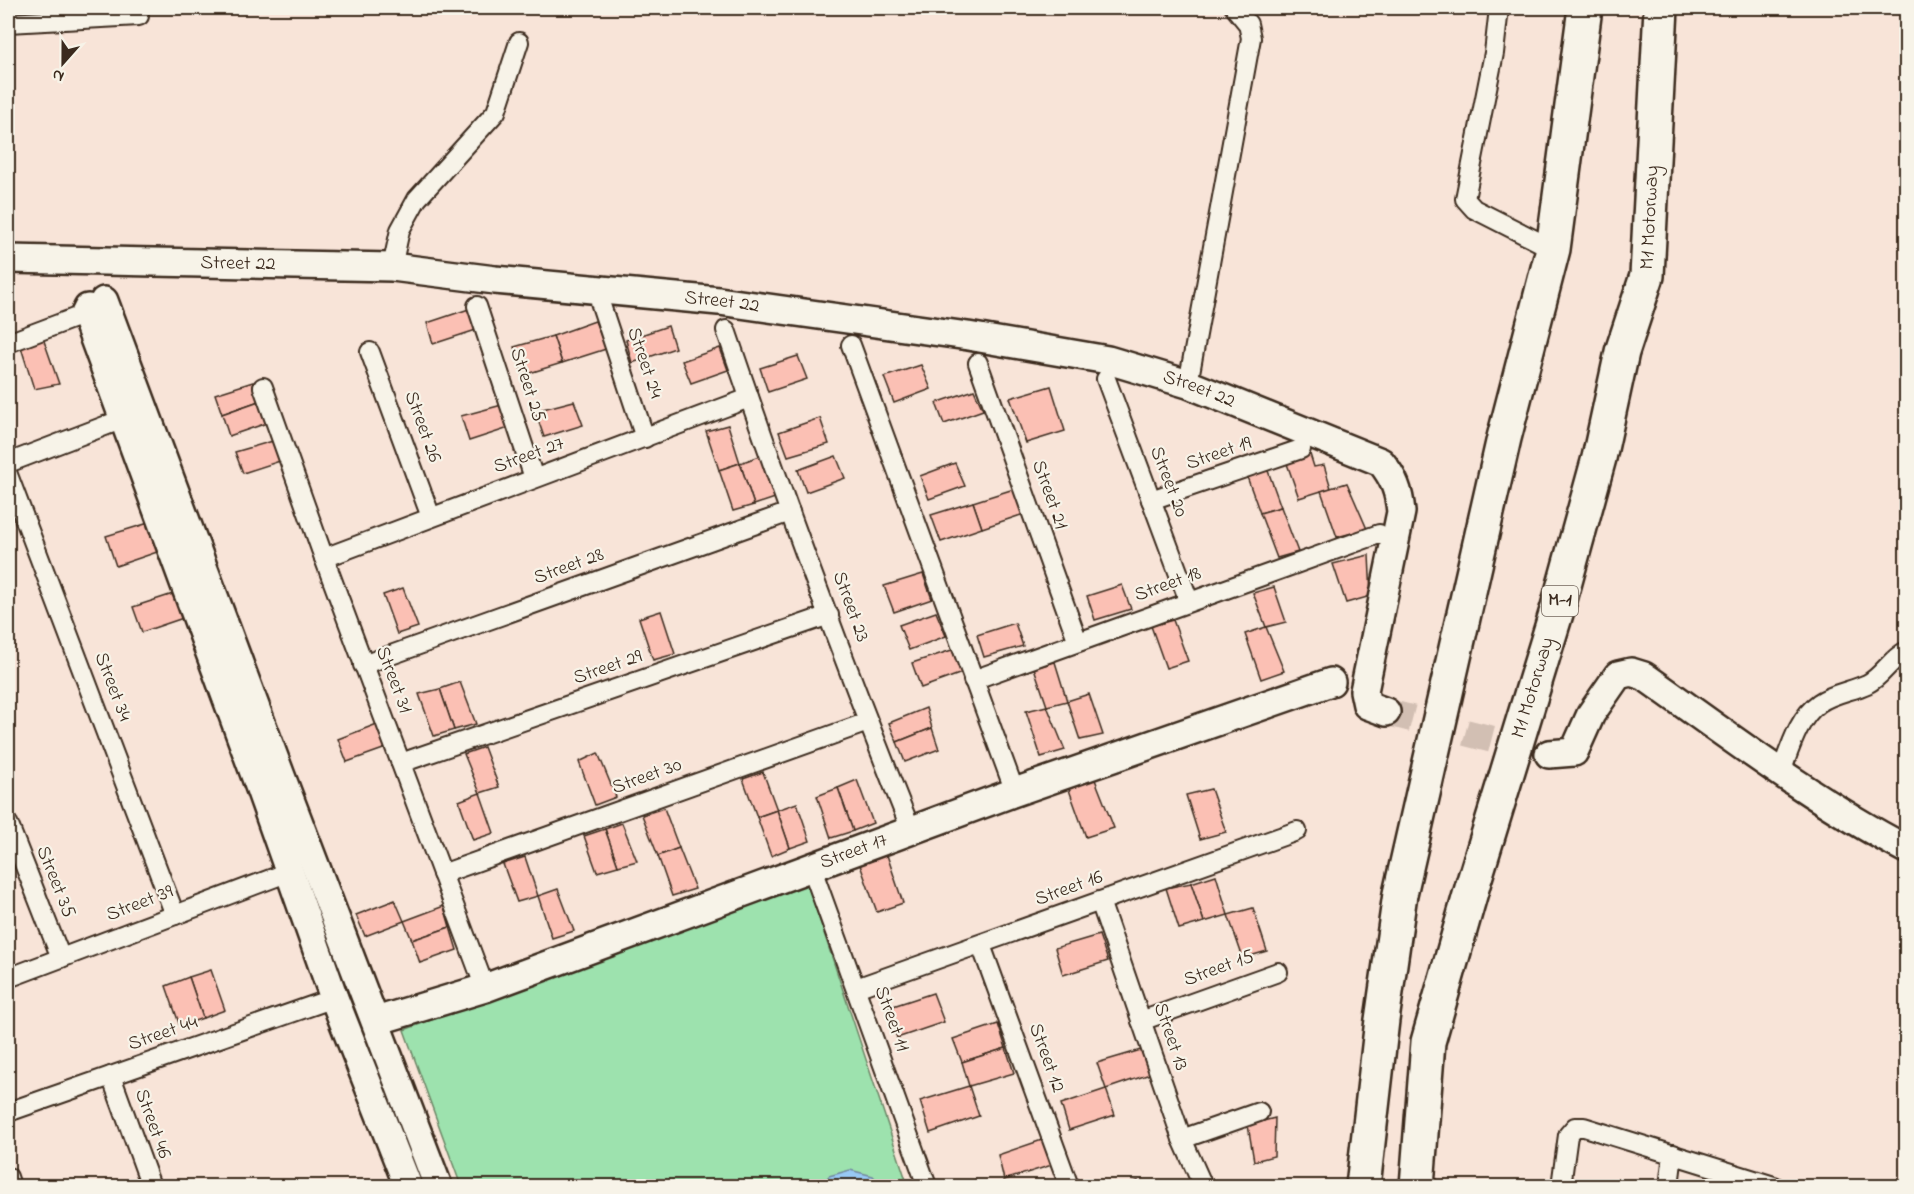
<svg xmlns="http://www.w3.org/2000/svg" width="1914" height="1194" font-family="'Indie Flower',sans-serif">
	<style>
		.green { fill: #9de2ae; stroke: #6c8666; stroke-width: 1.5 }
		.water { fill: #98c9f4; stroke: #73899e; stroke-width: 1.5 }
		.building { fill: #fbc0b4; stroke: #3b2a1e; stroke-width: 1.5 }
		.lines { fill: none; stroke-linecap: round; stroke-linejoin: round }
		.secondary-tunnel { stroke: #d2bfb3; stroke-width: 27; stroke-dasharray: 27 14; stroke-linecap: butt }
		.street-casing { stroke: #3b2a1e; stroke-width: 22 }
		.secondary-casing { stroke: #3b2a1e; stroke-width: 32 }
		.highway-casing { stroke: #3b2a1e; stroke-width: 38 }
		.street { stroke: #f7f3e8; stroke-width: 18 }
		.secondary { stroke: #f7f3e8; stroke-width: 27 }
		.highway { stroke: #f7f3e8; stroke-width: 33 }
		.labels { text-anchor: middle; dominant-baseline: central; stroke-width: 4.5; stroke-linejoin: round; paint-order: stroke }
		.shield { fill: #f7f3e8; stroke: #73665b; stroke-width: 1.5 }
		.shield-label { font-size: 18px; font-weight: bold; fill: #3b2a1e }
		.street-label { font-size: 20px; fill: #3b2a1e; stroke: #f7f3e8 }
	</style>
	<rect width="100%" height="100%" fill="#f8e4d8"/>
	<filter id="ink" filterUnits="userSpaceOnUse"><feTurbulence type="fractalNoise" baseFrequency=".0167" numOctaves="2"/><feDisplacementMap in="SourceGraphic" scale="12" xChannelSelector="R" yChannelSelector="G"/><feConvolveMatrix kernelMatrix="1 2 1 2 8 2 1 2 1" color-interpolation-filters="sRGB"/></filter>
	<g filter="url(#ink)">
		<!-- green -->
		<polygon class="green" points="807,882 908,1186 461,1186 404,1030"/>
		<!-- water -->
		<polygon class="water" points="850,1170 873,1176 881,1186 821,1186 829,1176"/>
		<!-- building -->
		<g class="building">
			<polygon points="469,309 476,330 433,344 427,323"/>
			<polygon points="595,321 606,349 562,363 553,336"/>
			<polygon points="668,326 675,348 632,363 626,340"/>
			<polygon points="553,336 562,363 523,375 514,347"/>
			<polygon points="43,338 59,384 34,389 20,344"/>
			<polygon points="720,348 728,370 691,383 682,361"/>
			<polygon points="798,356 807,379 768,392 760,368"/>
			<polygon points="921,365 931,389 894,403 884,377"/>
			<polygon points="253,382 259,401 222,414 215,394"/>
			<polygon points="1051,386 1065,431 1026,443 1010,398"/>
			<polygon points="974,390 983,410 944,424 936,403"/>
			<polygon points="259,401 267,423 229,436 222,414"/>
			<polygon points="574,401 583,425 544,437 535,411"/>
			<polygon points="502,405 509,428 469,441 461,416"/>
			<polygon points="820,418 829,444 788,456 779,432"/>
			<polygon points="728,425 740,463 719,470 706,431"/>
			<polygon points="273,441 280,461 243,473 235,452"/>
			<polygon points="1309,451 1314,467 1324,465 1331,488 1299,498 1285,458"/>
			<polygon points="760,456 775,498 754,505 740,463"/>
			<polygon points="836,456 845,478 806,492 798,470"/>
			<polygon points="740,463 754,505 733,511 719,470"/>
			<polygon points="955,463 965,486 929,499 920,476"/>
			<polygon points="1267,468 1281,507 1260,513 1246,474"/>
			<polygon points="1347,483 1367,529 1337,537 1321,491"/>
			<polygon points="1014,489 1024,514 982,528 973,502"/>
			<polygon points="973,502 982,528 941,542 931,515"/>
			<polygon points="1281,507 1298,552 1277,558 1260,513"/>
			<polygon points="152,522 163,550 116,566 106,536"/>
			<polygon points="1369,555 1371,596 1346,603 1333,564"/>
			<polygon points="923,574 932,599 894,612 884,586"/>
			<polygon points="1122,585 1131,609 1095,620 1087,596"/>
			<polygon points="1274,587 1286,622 1266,627 1253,593"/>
			<polygon points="403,588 418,627 397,634 383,595"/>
			<polygon points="179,592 189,616 142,632 133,607"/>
			<polygon points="661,611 675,654 653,660 639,618"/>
			<polygon points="936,612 946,636 909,650 899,625"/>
			<polygon points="1173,620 1188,661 1166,668 1151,626"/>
			<polygon points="1015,623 1023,646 984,657 977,635"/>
			<polygon points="1266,627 1284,671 1261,679 1245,634"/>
			<polygon points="952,650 962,673 921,688 912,663"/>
			<polygon points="1055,662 1067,701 1047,706 1034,668"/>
			<polygon points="460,682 476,724 454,730 440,689"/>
			<polygon points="440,689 454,730 434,736 419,694"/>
			<polygon points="1089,694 1103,735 1080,740 1067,701"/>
			<polygon points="1047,706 1065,750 1041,757 1026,711"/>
			<polygon points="926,708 932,728 897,742 889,723"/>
			<polygon points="377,724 386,748 347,762 338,739"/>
			<polygon points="932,728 939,749 905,762 897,742"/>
			<polygon points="484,747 499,787 480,793 464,754"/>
			<polygon points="598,753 616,797 595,805 579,762"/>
			<polygon points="763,772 777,810 757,817 743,779"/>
			<polygon points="1094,777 1114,828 1086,837 1068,787"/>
			<polygon points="857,780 873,823 853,831 838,788"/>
			<polygon points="838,788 853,831 831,838 817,796"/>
			<polygon points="1211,789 1226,832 1200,839 1186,795"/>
			<polygon points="480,793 494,833 473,840 459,801"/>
			<polygon points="797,803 810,841 790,848 777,810"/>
			<polygon points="664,808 679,848 658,856 642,815"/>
			<polygon points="777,810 790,848 771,856 757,817"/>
			<polygon points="622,823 637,861 618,866 605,829"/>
			<polygon points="605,829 618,866 597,872 584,836"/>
			<polygon points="679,848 695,889 672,896 658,856"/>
			<polygon points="887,855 903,903 877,912 860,865"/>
			<polygon points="525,857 538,896 517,902 503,864"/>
			<polygon points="1216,875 1228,915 1204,922 1191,883"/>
			<polygon points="1191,883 1204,922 1179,929 1166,888"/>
			<polygon points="558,889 574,931 552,938 538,896"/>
			<polygon points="395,900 404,921 365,936 356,915"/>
			<polygon points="444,906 450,927 412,940 404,921"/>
			<polygon points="1253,908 1267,951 1243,958 1228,915"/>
			<polygon points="450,927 457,950 420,963 412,940"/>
			<polygon points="1099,935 1108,961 1063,975 1055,948"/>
			<polygon points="211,970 225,1010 203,1018 189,977"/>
			<polygon points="189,977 203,1018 180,1026 166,986"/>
			<polygon points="933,993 944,1022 897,1038 887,1008"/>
			<polygon points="998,1024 1006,1048 962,1062 953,1039"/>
			<polygon points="1006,1048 1014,1073 969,1086 962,1062"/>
			<polygon points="1141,1050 1150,1074 1106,1089 1097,1063"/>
			<polygon points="969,1086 979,1116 930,1133 920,1101"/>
			<polygon points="1106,1089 1115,1115 1069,1130 1061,1104"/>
			<polygon points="1275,1118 1274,1156 1254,1161 1248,1125"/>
			<polygon points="1042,1140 1052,1165 1004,1180 998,1155"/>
			<polygon points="1138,1181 1140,1186 1119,1186"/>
		</g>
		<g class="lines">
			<!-- secondary-tunnel -->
			<polyline class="secondary-tunnel" points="1386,712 1549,754"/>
			<defs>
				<g id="street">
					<polyline points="1499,8 1494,53 1465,199 1474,209 1553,249"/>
					<polyline points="8,23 139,16"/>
					<polyline points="392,267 400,230 417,199 496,112 519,42"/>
					<polyline points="600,302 645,438"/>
					<polyline points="477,306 534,478"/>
					<path d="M726 330C783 498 845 665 911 830"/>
					<polyline points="8,343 85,314"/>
					<polyline points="851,345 1015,792"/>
					<polyline points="370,352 431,517"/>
					<polyline points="978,363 1078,642"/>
					<polyline points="1106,379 1189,601"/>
					<polyline points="1188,384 1251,38 1248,24 1235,8"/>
					<polyline points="263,387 324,558 485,988"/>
					<polyline points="8,463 123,419"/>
					<polyline points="8,475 175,915"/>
					<polyline points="1151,500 1301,449"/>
					<polyline points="324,558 749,398"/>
					<polyline points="363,665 790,512"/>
					<polyline points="973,680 1379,534"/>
					<polyline points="401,763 829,615"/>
					<path d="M1781 772C1790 749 1798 718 1819 703 1833 693 1852 691 1867 684 1883 676 1890 659 1906 651"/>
					<polyline points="8,823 61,958"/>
					<polyline points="811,866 927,1186"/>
					<polyline points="442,874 868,722"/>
					<polyline points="1100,901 1182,1139 1203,1186"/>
					<polyline points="981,945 1069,1186"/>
					<polyline points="8,978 289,872"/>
					<polyline points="856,988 1297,831"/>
					<polyline points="1141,1021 1278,972"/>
					<polyline points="111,1076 151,1186"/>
					<polyline points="8,1112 334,998"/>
					<polyline points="1182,1139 1259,1112"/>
					<polyline points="8,1177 11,1186"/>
					<polyline points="1561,1186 1568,1135 1575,1127 1584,1127 1774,1186"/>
					<polyline points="1669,1186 1673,1154"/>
				</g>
				<g id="secondary">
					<path id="s1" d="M8 259 392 267 495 280 719 301 968 336 1108 360 1188 384 1381 462C1394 478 1399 491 1401 512L1364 691 1367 705 1386 712"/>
					<polyline points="104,301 281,776 438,1186"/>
					<polyline points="88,308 85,314 259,786 334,998 408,1186"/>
					<path d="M1549 754 1574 752 1591 714 1618 675 1631 672 1644 676C1729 736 1814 801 1906 849"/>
					<path id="s2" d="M376 1021 485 988 1015 792 1331 682"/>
				</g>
				<g id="highway">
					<polyline points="1363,1186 1382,1020 1400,894 1504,438 1553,249 1585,8"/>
					<path id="s3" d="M1417 1186 1428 1042 1474 881 1558 607 1599 458 1622 352 1647 276 1661 8"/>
				</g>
			</defs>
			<!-- street casing -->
			<use href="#street" class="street-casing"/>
			<!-- secondary casing -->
			<use href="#secondary" class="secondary-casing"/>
			<!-- highway casing -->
			<use href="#highway" class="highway-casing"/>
			<!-- street -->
			<use href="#street" class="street"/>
			<!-- secondary -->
			<use href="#secondary" class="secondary"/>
			<!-- highway -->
			<use href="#highway" class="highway"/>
		</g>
	</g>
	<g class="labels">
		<!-- shield labels -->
		<rect class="shield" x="1542" y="586" width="36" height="30" rx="4.5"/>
		<g class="shield-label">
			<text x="1560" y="601">M-1</text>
		</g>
		<!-- street labels -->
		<g class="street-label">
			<text stroke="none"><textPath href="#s3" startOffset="1000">M1 Motorway</textPath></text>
			<text stroke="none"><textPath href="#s1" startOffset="230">Street 22</textPath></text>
			<text stroke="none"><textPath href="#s1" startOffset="716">Street 22</textPath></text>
			<text transform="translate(644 363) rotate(71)">Street 24</text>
			<text transform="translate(527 385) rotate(72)">Street 25</text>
			<text stroke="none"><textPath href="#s1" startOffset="1202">Street 22</textPath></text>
			<text transform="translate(422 427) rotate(70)">Street 26</text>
			<text transform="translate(1219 454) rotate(-19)">Street 19</text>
			<text transform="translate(529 456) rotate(-20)">Street 27</text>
			<text transform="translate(1168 482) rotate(69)">Street 20</text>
			<text transform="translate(1049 495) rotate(70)">Street 21</text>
			<text transform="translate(569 567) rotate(-20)">Street 28</text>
			<text transform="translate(1168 585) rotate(-20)">Street 18</text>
			<text transform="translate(850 607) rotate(70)">Street 23</text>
			<text transform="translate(608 668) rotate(-19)">Street 29</text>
			<text transform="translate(393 680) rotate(69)">Street 31</text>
			<text transform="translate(112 687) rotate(69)">Street 34</text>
			<text stroke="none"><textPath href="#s3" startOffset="514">M1 Motorway</textPath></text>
			<text transform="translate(647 777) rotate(-20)">Street 30</text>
			<text stroke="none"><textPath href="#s2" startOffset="507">Street 17</textPath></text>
			<text transform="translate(55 882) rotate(68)">Street 35</text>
			<text transform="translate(1069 889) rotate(-20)">Street 16</text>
			<text transform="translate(140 904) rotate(-21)">Street 39</text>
			<text transform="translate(1219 969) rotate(-20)">Street 15</text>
			<text transform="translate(891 1019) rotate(70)">Street 11</text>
			<text transform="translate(163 1034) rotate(-19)">Street 44</text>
			<text transform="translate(1170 1037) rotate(71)">Street 13</text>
			<text transform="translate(1046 1058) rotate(70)">Street 12</text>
			<text transform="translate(152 1124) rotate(70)">Street 46</text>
		</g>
	</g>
	<!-- margin -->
	<rect width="1914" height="1194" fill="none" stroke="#f7f3e8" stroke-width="30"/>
	<rect x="15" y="15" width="1884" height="1164" fill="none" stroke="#3b2a1e" stroke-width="2" filter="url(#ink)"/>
	<!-- north arrow -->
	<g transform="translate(63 63) rotate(201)" stroke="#f7f3e8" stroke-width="4.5" paint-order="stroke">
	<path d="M0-4.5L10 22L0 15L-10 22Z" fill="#3b2a1e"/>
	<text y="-9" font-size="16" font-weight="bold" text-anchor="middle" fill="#3b2a1e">N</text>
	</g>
</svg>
